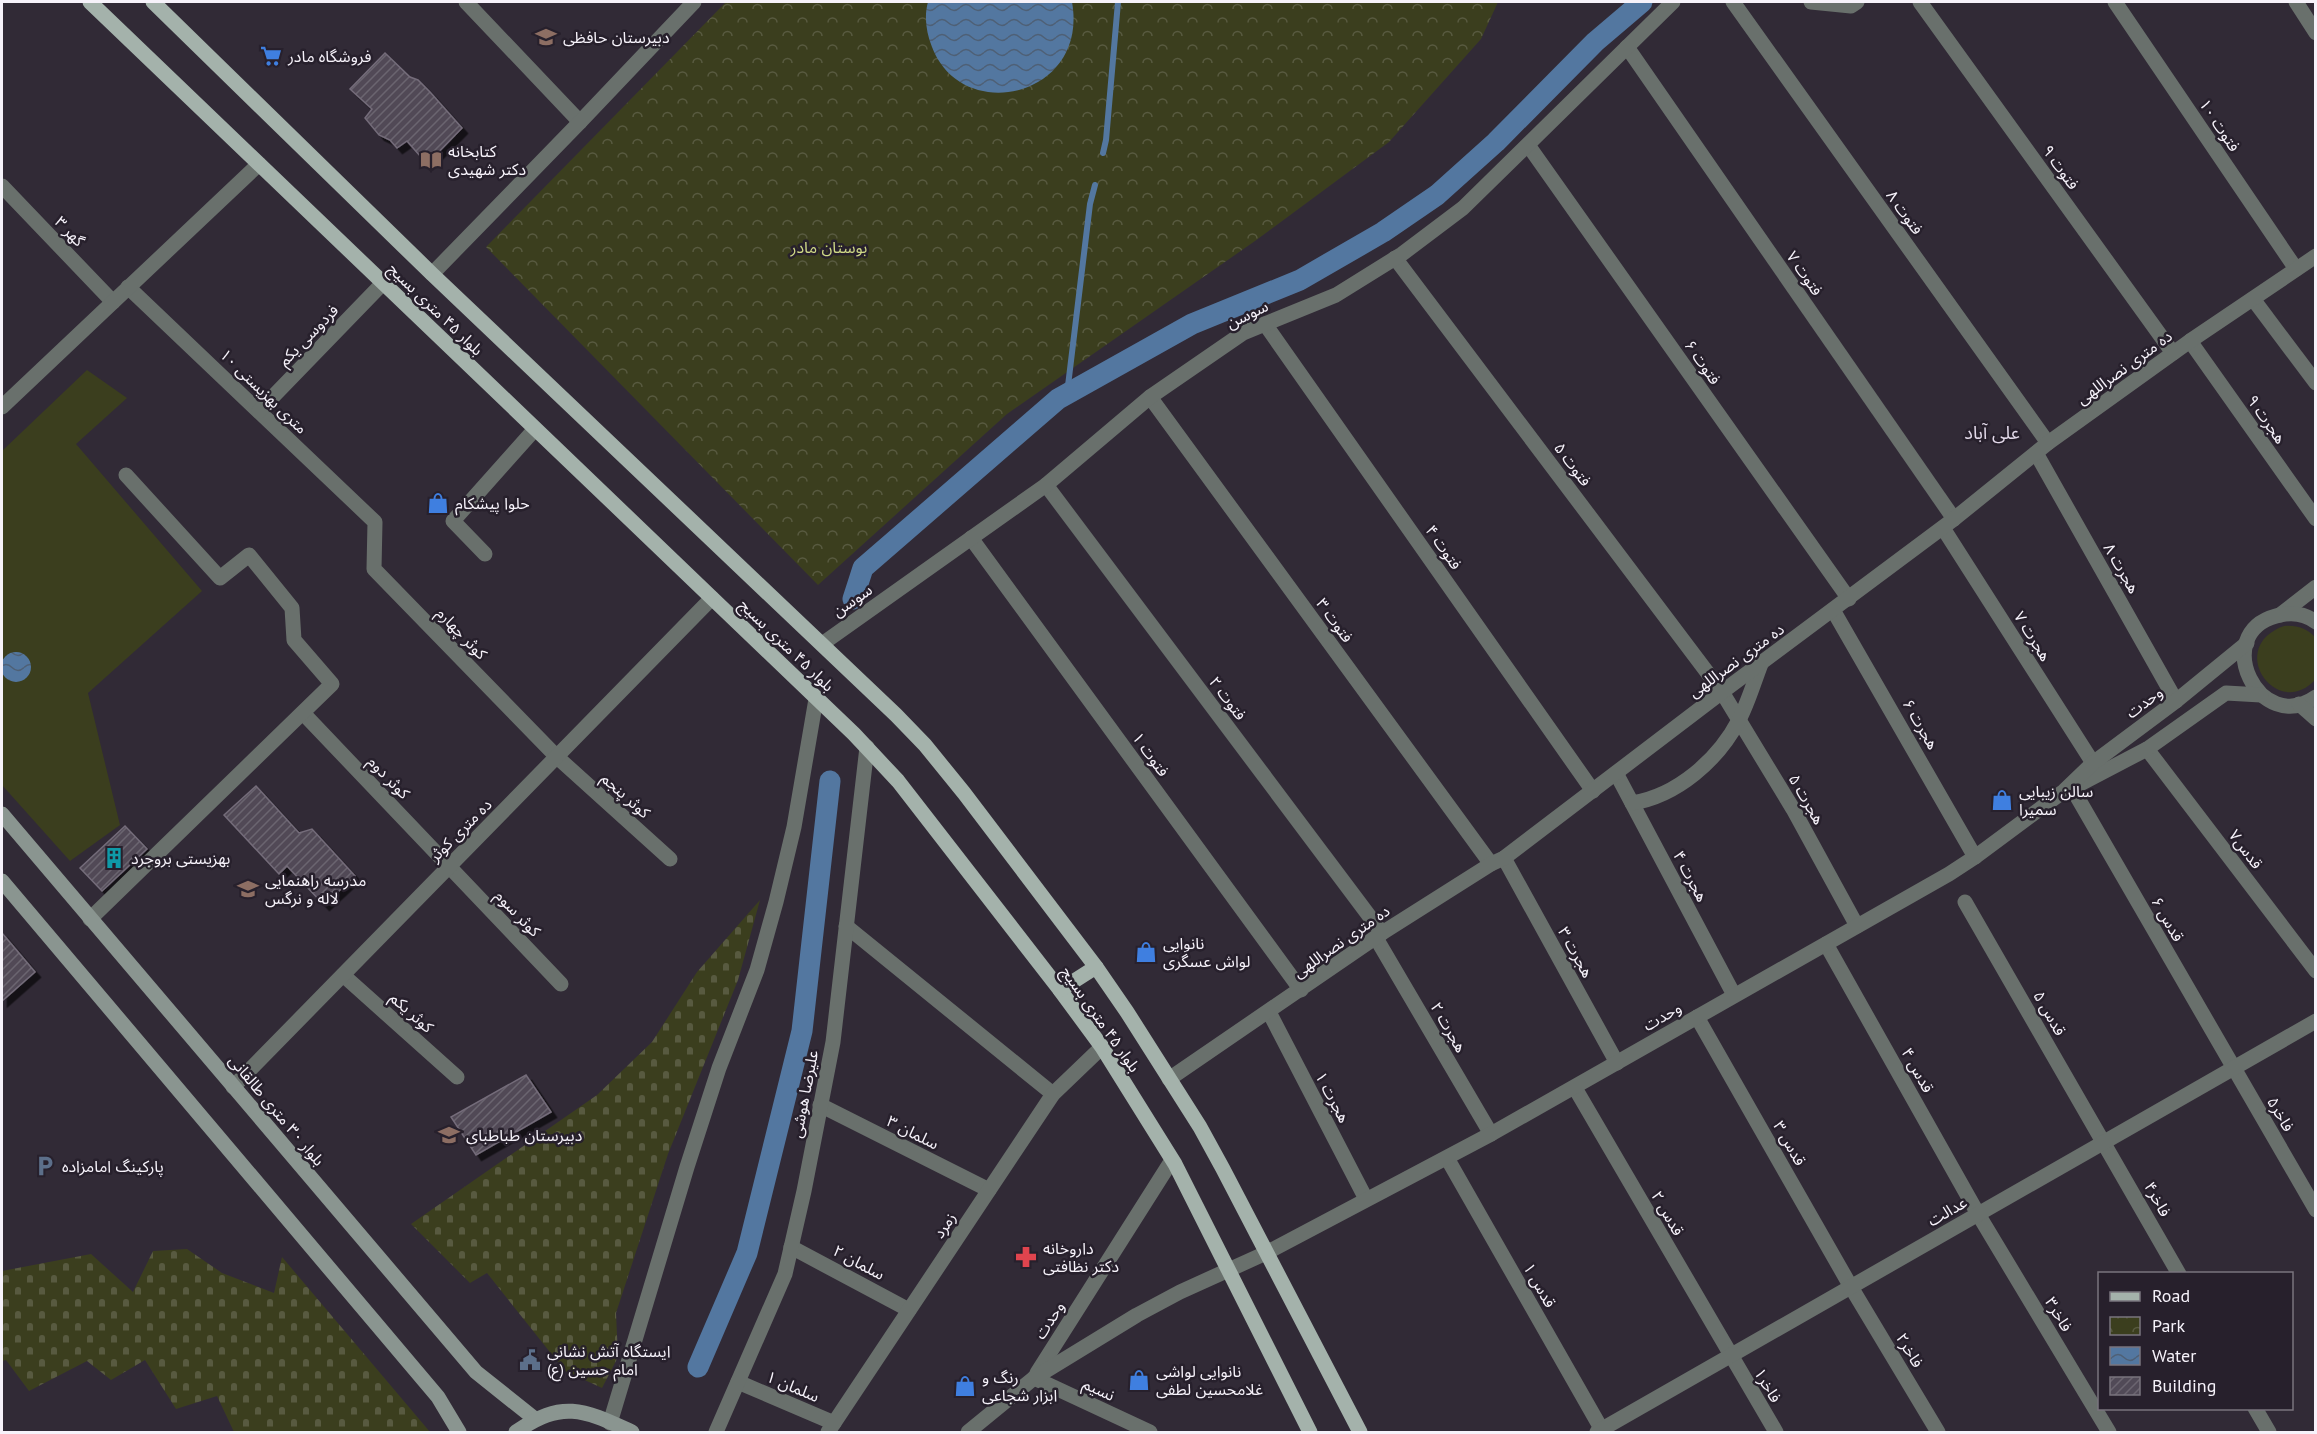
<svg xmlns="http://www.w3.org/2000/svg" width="2317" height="1434" font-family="'PT Sans','Noto Sans Arabic',sans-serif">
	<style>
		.grass { fill: #3b3e1e }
		.cemetery { fill: url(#cemetery-stones) }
		.park { fill: url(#park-crowns) }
		.water { fill: url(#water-waves) }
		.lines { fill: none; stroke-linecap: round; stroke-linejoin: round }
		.stream { stroke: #5377a0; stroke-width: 6 }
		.canal { stroke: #5377a0; stroke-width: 21 }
		.building { fill: url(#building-hatch); stroke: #746c7a; stroke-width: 1.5; filter: url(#shadow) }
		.minor { stroke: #69706c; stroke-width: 15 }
		.tertiary { stroke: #69706c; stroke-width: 15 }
		.secondary { stroke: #8a9590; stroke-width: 15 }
		.primary { stroke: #a4b2ab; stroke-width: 15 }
		.labels { text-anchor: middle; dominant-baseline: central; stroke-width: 5; stroke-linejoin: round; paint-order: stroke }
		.poi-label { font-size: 16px; fill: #f6f2fa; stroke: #27202c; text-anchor: start }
		.street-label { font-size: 16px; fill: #f6f2fa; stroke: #27202c }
		.park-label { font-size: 16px; fill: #cfd986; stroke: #27202c }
		.neighbourhood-label { font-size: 18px; fill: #e2d9e9; stroke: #27202c }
	</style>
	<defs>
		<pattern id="cemetery-stones" width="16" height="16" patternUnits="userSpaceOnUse" patternTransform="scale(1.5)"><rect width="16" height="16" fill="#3b3e1e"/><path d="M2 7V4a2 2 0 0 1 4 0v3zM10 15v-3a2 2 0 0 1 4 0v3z" fill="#585a40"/></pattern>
		<pattern id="park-crowns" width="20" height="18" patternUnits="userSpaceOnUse" patternTransform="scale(1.5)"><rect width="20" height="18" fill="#3b3e1e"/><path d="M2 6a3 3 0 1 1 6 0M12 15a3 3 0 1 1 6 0" fill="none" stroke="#585a40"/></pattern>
		<pattern id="water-waves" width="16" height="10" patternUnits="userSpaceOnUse" patternTransform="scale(1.5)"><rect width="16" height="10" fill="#5377a0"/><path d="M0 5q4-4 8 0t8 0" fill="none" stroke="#4e6076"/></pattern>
		<pattern id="building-hatch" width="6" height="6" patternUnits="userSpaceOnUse" patternTransform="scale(1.5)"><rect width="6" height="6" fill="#514a57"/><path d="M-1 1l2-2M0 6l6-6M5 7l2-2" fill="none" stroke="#6b6570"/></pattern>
		<filter id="shadow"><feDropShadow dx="5.5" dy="5.5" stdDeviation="0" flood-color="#0009"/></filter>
	</defs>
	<rect width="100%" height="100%" fill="#312a36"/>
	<!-- grass -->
	<g class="grass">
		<polygon points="87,370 127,398 76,444 202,591 88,693 120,825 70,861 2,785 2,451"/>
		<path d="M2284 626C2297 625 2306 628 2315 637V680C2276 721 2225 647 2284 626Z"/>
	</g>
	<!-- cemetery -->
	<g class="cemetery">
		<polygon points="760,900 738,980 668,1154 616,1313 618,1357 602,1388 565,1371 487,1273 470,1283 411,1224 597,1095 652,1042 697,972"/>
		<polygon points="187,1249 222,1273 274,1293 282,1257 430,1432 234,1432 217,1396 176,1409 145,1360 111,1380 87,1361 29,1391 6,1360 2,1361 2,1271 91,1254 133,1292 153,1251"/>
	</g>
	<!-- park -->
	<polygon class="park" points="726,2 1498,2 1481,39 1389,142 1255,241 1007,414 818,585 486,247"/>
	<!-- water -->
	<g class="water">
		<path d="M928 2H1072C1089 97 962 126 932 47 926 32 924 16 928 2Z"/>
		<circle cx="16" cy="667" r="15"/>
	</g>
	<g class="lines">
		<!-- stream -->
		<g class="stream">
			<polyline points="1103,153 1106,140 1118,2"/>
			<polyline points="1067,394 1090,204 1095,185"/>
		</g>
		<!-- canal -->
		<g class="canal">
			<polyline points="853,599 863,568 1058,399 1192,324 1300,280 1383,232 1437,195 1496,142 1595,42 1642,2"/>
			<polyline points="698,1367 747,1253 802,1031 830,781"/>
		</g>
	</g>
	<!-- building -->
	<g class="building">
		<polygon points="385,53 410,77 418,80 430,92 462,128 427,164 407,141 397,148 390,140 379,135 365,118 372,109 350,89"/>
		<polygon points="256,786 299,833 312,829 355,876 324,905 287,866 279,874 224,815"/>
		<polygon points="125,826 147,849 102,891 80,868"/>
		<polygon points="2,933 35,972 2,1001"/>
		<polygon points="526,1075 551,1112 476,1155 451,1117"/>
	</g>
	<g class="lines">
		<!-- minor -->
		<g class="minor">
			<polyline points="466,2 580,122"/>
			<polyline points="1733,2 2048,443"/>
			<polyline points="1811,2 1851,6 1857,2"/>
			<polyline points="1920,2 2173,353"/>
			<polyline points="2115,2 2296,269"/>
			<polyline points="2296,2 2316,33"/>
			<polyline points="1627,47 1954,519"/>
			<polyline points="1528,145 1849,599"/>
			<polyline points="2,186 113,302"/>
			<polyline points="1395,258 1722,692 1793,809 1857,926"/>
			<polyline points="128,287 375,522 374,569 557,757 670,859"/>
			<polyline points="2253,299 2316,383"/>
			<polyline points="1265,324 1593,791"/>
			<polyline points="2190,341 2316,519"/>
			<polyline points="1150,397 1491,864"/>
			<polyline points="2,407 259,164"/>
			<polyline points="259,411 383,283"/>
			<polyline points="2036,453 2176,701"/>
			<polyline points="1046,485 1382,933"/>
			<polyline points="1943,528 2093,763"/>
			<polyline points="971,538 1301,990"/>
			<polyline points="485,554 453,521 535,429"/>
			<polyline points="1833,610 1975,857"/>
			<polyline points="822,644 1046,485 1150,397 1243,333 1336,295 1402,254 1463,208 1673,2"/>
			<polyline points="303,713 561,984"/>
			<polyline points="2147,749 2316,971"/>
			<polyline points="1616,773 1734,995"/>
			<polyline points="2072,788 2316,1210"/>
			<path d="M1632 803C1677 796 1718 760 1739 720 1748 703 1754 682 1761 664"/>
			<polyline points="1504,858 1617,1063"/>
			<polyline points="1965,902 2179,1274"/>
			<polyline points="90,919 332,684 294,640 292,608 249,555 220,578 126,475"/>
			<polyline points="846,926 1053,1094"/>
			<polyline points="1376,938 1491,1134"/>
			<polyline points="1826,944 1978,1214 2109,1432"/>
			<polyline points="343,975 457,1077"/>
			<polyline points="1269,1012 1366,1199"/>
			<polyline points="1697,1017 1851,1287 1938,1432"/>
			<polyline points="1169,1079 1382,933 1491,864 1504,858 1722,692 1954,519 2048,443 2190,341 2316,256"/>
			<polyline points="233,1087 712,598"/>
			<polyline points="1575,1088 1776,1432"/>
			<polyline points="820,1105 989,1190"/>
			<polyline points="1447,1158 1602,1430"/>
			<polyline points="791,1247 909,1310"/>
			<polyline points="1034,1378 1150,1432"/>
			<polyline points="738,1382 834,1423"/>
			<polyline points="2255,1408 2269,1432"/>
			<polyline points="610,1423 687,1167 719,1068 757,970 776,902 794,827 816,699"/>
			<polyline points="716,1432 785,1274 804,1191 833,1042 867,747"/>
			<polyline points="828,1432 1053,1094 1102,1047"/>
			<polyline points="1597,1432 2316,1021"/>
		</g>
		<!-- tertiary -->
		<g class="tertiary">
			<polyline points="432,274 580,122 694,2"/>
			<polyline points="2280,615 2316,587"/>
			<path d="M2316 622C2304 613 2290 612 2276 616 2210 634 2259 737 2316 697"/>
			<polyline points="2299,704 2316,719"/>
			<polyline points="2078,785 2147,749 2226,693 2261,695"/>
			<polyline points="1037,1373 1172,1160"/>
			<polyline points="968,1432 1034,1378 1137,1315 1180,1292 1266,1253 1491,1134 1949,874 1975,857 2064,791 2093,763 2176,701 2247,643"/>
		</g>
		<!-- secondary -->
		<g class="secondary">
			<polyline points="2,814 476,1372 535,1419"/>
			<polyline points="2,881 438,1397 459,1432"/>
			<path d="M516 1432C563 1399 584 1410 632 1432"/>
		</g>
		<!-- primary -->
		<g class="primary">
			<polyline points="90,2 854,734 898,781 1060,990 1102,1047 1175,1164 1310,1432"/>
			<polyline points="153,2 432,274 896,715 925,745 964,793 1096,967 1127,1012 1200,1127 1223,1169 1360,1432"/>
			<polyline points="1060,990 1096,967"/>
		</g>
	</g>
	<!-- icons -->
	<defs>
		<symbol id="school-bare" viewBox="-9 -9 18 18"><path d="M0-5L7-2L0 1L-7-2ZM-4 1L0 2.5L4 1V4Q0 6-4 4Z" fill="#8d6e63" stroke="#27202c" stroke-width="2.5" paint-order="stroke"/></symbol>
		<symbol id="supermarket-bare" viewBox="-9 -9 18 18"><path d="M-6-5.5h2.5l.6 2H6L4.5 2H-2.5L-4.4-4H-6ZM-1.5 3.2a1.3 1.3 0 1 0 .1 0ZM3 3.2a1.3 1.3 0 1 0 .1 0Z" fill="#3f7fe0" stroke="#27202c" stroke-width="2.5" paint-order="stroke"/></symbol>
		<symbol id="library-bare" viewBox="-9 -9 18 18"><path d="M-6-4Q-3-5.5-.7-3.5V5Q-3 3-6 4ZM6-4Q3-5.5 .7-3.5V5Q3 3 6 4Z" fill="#8d6e63" stroke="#27202c" stroke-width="2.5" paint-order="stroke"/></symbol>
		<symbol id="shop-bare" viewBox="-9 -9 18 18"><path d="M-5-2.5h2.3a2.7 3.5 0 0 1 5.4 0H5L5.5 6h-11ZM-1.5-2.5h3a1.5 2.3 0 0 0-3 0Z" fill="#3f7fe0" stroke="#27202c" stroke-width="2.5" paint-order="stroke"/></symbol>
		<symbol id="building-bare" viewBox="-9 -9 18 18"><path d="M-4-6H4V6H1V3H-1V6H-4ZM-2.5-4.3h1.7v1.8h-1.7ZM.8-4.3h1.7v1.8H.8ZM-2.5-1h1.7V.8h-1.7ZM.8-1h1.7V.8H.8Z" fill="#0f9aa8" stroke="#27202c" stroke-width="2.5" paint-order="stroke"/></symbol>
		<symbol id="parking-bare" viewBox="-9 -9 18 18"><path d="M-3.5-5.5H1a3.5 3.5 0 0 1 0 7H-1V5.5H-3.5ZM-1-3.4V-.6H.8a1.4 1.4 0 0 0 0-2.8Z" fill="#5c6f8a" stroke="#27202c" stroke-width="2.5" paint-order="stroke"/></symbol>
		<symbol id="pharmacy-bare" viewBox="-9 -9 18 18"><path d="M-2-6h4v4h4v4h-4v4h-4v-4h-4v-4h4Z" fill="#e0444e" stroke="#27202c" stroke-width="2.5" paint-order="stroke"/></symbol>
		<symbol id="civic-bare" viewBox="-9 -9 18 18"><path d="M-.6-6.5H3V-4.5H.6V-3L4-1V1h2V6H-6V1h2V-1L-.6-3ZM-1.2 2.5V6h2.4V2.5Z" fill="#5c6f8a" stroke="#27202c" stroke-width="2.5" paint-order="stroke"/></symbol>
	</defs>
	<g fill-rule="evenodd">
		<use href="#school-bare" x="531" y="22" width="30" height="30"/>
		<use href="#supermarket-bare" x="256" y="41" width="30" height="30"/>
		<use href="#library-bare" x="416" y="145" width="30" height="30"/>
		<use href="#shop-bare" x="423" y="488" width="30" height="30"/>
		<use href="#shop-bare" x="1987" y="785" width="30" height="30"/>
		<use href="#building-bare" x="99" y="843" width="30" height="30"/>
		<use href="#school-bare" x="233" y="874" width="30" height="30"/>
		<use href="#shop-bare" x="1131" y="937" width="30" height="30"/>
		<use href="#school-bare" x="434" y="1120" width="30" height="30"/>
		<use href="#parking-bare" x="30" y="1151" width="30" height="30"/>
		<use href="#pharmacy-bare" x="1011" y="1242" width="30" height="30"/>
		<use href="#civic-bare" x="515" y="1345" width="30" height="30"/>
		<use href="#shop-bare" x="1124" y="1365" width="30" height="30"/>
		<use href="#shop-bare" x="950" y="1371" width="30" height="30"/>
	</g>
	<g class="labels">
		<!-- poi labels -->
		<g class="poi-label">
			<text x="563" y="37">دبیرستان حافظی</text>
			<text x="288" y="56">فروشگاه مادر</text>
			<text x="448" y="151">کتابخانه<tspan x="448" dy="18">دکتر شهیدی</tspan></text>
			<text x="455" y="503">حلوا پیشکام</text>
			<text x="2019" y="791">سالن زیبایی<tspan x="2019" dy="18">سمیرا</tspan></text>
			<text x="131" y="858">بهزیستی بروجرد</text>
			<text x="265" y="880">مدرسه راهنمایی<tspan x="265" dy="18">لاله و نرگس</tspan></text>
			<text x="1163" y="943">نانوایی<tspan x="1163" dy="18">لواش عسگری</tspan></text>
			<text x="466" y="1135">دبیرستان طباطبای</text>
			<text x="62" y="1166">پارکینگ امامزاده</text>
			<text x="1043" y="1248">داروخانه<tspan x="1043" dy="18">دکتر نظافتی</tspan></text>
			<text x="547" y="1351">ایستگاه آتش نشانی<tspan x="547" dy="18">امام حسین (ع)</tspan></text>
			<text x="1156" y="1371">نانوایی لواشی<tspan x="1156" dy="18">غلامحسین لطفی</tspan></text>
			<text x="982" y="1377">رنگ و<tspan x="982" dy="18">ابزار شجاعی</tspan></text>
		</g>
		<!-- street labels -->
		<g class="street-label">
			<text transform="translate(2220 125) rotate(56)">فتوت ۱۰</text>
			<text transform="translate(2061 167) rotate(54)">فتوت ۹</text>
			<text transform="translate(1905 212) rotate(54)">فتوت ۸</text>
			<text transform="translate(70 231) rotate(46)">گهر ۳</text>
			<text transform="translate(1805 273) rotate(55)">فتوت ۷</text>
			<text transform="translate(436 309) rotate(44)">بلوار ۴۵ متری بسیج</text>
			<text transform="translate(1247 314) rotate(-26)">سوسن</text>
			<text transform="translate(308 335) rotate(-46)">فردوسی یکم</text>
			<text transform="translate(1703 362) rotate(55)">فتوت ۶</text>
			<text transform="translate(2124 367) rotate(-36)">ده متری نصراللهی</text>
			<text transform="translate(264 391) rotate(44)">۱۰ متری بهزیستی</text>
			<text transform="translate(2267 419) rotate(55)">هجرت ۹</text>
			<text transform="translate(1573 464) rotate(53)">فتوت ۵</text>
			<text transform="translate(1444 547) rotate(55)">فتوت ۴</text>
			<text transform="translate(2122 568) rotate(60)">هجرت ۸</text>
			<text transform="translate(852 600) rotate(-35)">سوسن</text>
			<text transform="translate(1335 620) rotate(54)">فتوت ۳</text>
			<text transform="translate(462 633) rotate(46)">کوثر چهارم</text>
			<text transform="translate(2033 636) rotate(58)">هجرت ۷</text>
			<text transform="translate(787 645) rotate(44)">بلوار ۴۵ متری بسیج</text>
			<text transform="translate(1736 660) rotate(-36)">ده متری نصراللهی</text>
			<text transform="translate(1228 698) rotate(53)">فتوت ۲</text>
			<text transform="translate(2144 702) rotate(-37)">وحدت</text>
			<text transform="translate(1921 724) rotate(60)">هجرت ۶</text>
			<text transform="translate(1151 754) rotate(54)">فتوت ۱</text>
			<text transform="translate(389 777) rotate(46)">کوثر دوم</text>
			<text transform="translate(626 795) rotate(42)">کوثر پنجم</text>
			<text transform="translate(1807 799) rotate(60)">هجرت ۵</text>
			<text transform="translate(460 830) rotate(-45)">ده متری کوثر</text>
			<text transform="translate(2246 849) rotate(53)">قدس۷</text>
			<text transform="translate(1691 876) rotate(62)">هجرت ۴</text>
			<text transform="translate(518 913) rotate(46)">کوثر سوم</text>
			<text transform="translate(2168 919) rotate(60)">قدس ۶</text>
			<text transform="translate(1341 941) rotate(-35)">ده متری نصراللهی</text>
			<text transform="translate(1576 952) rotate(61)">هجرت ۳</text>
			<text transform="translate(412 1012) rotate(42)">کوثر یکم</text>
			<text transform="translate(2050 1013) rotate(60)">قدس ۵</text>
			<text transform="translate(1662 1016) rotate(-30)">وحدت</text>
			<text transform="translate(1101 1019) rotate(55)">بلوار ۴۵ متری بسیج</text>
			<text transform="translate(1449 1027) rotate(60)">هجرت ۲</text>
			<text transform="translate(1918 1070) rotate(61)">قدس ۴</text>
			<text transform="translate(804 1094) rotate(-79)">علیرضا هوشی</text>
			<text transform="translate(1333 1097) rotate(62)">هجرت ۱</text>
			<text transform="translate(277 1110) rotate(50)">بلوار ۳۰ متری طالقانی</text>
			<text transform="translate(2281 1114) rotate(60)">فاخر۵</text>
			<text transform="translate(913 1132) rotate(27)">سلمان ۳</text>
			<text transform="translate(1790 1143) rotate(60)">قدس ۳</text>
			<text transform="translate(2158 1199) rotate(61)">فاخر۴</text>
			<text transform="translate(1947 1211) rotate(-30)">عدالت</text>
			<text transform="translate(1668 1213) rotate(60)">قدس ۲</text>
			<text transform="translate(944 1225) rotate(-56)">زمرد</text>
			<text transform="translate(859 1262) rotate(28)">سلمان ۲</text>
			<text transform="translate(1540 1285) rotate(60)">قدس ۱</text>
			<text transform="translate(2059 1314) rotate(59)">فاخر۳</text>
			<text transform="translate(1049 1320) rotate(-57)">وحدت</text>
			<text transform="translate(1910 1350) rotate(59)">فاخر۲</text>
			<text transform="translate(1768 1385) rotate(59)">فاخر۱</text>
			<text transform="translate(793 1386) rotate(23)">سلمان ۱</text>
			<text transform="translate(1099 1389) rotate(25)">نسیم</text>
		</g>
		<!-- park labels -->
		<g class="park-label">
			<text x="829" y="247">بوستان مادر</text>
		</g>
		<!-- neighbourhood labels -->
		<g class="neighbourhood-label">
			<text x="1992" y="432">علی آباد</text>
		</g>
	</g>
	<!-- border -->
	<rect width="2317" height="1434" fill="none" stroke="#f6f2fa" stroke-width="6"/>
	<!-- legend -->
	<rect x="2098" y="1272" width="195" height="138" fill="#27202c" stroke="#7a747e" stroke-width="1.5"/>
	<rect x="2110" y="1292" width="30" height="9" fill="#a4b2ab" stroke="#7a747e" stroke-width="1.5"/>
	<text x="2152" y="1302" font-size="18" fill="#f6f2fa">Road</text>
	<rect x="2110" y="1317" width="30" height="18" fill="url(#park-crowns)" stroke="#7a747e" stroke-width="1.5"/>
	<text x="2152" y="1332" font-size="18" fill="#f6f2fa">Park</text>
	<rect x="2110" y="1347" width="30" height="18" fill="url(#water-waves)" stroke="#7a747e" stroke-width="1.5"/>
	<text x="2152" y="1362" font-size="18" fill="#f6f2fa">Water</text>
	<rect x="2110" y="1377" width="30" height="18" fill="url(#building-hatch)" stroke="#7a747e" stroke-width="1.5"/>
	<text x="2152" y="1392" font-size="18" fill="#f6f2fa">Building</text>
</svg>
